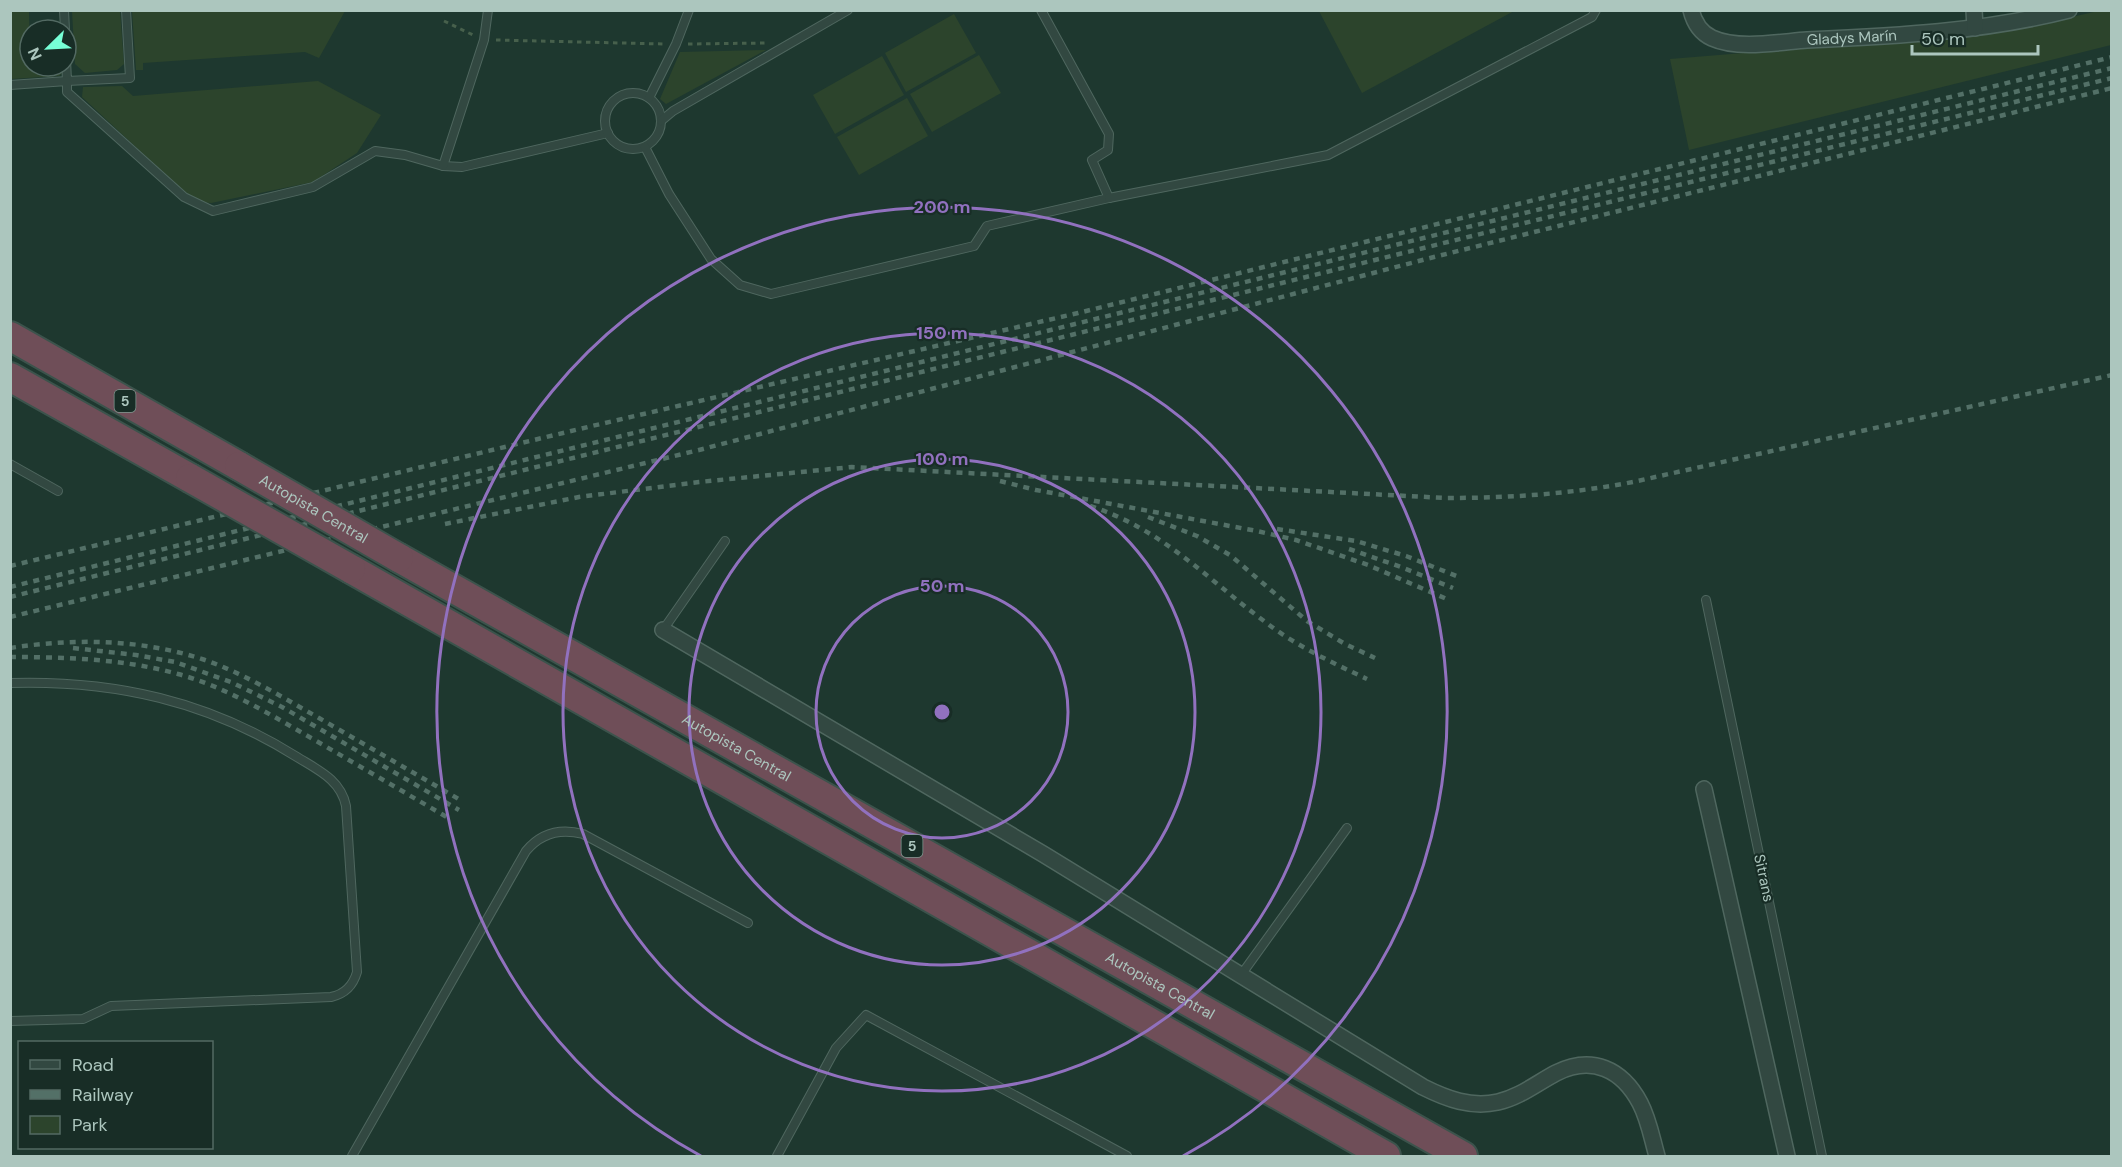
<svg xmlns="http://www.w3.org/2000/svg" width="2122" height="1167" font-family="'DM Sans',sans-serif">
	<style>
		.green { fill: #2c442c }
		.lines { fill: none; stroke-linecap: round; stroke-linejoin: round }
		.lane-casing { stroke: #4f675f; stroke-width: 10 }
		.street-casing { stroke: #4f675f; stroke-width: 18 }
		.highway-casing { stroke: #3c534c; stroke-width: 32 }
		.path { stroke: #47604c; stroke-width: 3; stroke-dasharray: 4.5 4.5; stroke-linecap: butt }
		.lane { stroke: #324841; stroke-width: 8 }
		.street { stroke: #324841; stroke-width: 15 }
		.highway { stroke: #6f4e58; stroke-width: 28 }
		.rail { stroke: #537067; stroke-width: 4.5; stroke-dasharray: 6 6; stroke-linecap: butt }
		.highway-bridge-casing { stroke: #3c534c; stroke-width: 32; stroke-linecap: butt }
		.highway-bridge { stroke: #6f4e58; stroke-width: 28 }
		.ring { fill: none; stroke: #9171bf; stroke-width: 3 }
		.labels { text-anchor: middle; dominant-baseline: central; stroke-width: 4.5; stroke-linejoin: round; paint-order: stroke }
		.shield { fill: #182d26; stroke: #809890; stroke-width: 1.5 }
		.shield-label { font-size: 14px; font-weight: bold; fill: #acc6be }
		.street-label { font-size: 15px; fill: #acc6be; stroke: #182d26 }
		.centre { fill: #9171bf; stroke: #182d26; stroke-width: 3 }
		.ring-label { font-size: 18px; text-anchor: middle; font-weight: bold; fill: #9171bf; stroke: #182d26; stroke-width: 4.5; stroke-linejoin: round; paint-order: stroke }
	</style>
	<rect width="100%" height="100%" fill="#1e382f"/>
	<!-- green -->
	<g class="green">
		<polygon points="11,11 29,11 30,66 64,66 64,71 59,76 11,79"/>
		<polygon points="72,11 120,11 124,64 117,70 85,73 75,64"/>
		<polygon points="132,11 132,10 345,11 319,58 305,52 143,63 143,70 136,70"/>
		<polygon points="1319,11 1514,11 1362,93"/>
		<polygon points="2098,11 2111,11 2111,45 1689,150 1670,59 2000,32 2025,28"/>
		<polygon points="954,14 976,53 906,92 885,53"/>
		<polygon points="766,50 666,104 660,99 680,52"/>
		<polygon points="979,55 1001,93 932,132 910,94"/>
		<polygon points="882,56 904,95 835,134 813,95"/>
		<polygon points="318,81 381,115 357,153 313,182 211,203 201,202 182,190 82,97 83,87 122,86 133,96"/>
		<polygon points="907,98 928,136 859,175 837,137"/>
	</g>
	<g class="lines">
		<defs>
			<g id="lane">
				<polyline points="64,10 65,30"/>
				<polyline points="66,59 67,81 130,78 126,10"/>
				<polyline points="10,85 67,81 67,92 184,197 213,211 313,187 375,151 405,155 443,166 462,167 608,133"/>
				<circle cx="633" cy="121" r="28"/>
				<polyline points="649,98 676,44 689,10"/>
				<polyline points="661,121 673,111 848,10"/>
				<polyline points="645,147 669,194 711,259 740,285 771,294 974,246 987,226 1109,198 1092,160 1108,150 1109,134 1041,10"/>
				<polyline points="443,166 484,40 488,10"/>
				<polyline points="1109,198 1328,155 1592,17 1596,10"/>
				<polyline points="10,464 58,491"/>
				<polyline points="1706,600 1822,1156"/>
				<polyline points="663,630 725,541"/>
				<path d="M10 683C115 680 208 701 297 757 318 770 341 780 346 806L357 972C353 986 345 994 331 997L111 1006 83 1019 10 1021"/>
				<polyline points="1241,975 1347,828"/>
				<path d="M352 1156 526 851C541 833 560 828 583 834L748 923"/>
				<polyline points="777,1156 836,1048 866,1015 1127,1156"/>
			</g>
			<g id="street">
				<path id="s1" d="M1691 10C1694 22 1701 33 1712 38 1738 50 1780 42 1807 40 1895 36 1983 32 2069 10"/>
				<polyline points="1974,10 1975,28"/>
				<path d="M663 630 1043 854 1423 1087C1447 1099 1471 1108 1498 1102 1520 1097 1537 1083 1556 1073 1592 1055 1622 1069 1640 1103 1649 1120 1652 1139 1657 1156"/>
				<polyline points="1704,789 1787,1156"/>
			</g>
			<g id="highway">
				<polyline points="10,336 239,466"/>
				<polyline points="10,377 190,478"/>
				<path id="s2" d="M399 558 1463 1156"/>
				<polyline points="351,569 1386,1156"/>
			</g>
		</defs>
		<!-- lane casing -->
		<use href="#lane" class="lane-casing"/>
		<!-- street casing -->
		<use href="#street" class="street-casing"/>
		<!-- highway casing -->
		<use href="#highway" class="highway-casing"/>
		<!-- path -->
		<g class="path">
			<polyline points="444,21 473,35"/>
			<polyline points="496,40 664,44"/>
			<polyline points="688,44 766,43"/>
		</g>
		<!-- lane -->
		<use href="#lane" class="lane"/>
		<!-- street -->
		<use href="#street" class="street"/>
		<!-- highway -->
		<use href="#highway" class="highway"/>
		<!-- rail -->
		<g class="rail">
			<polyline points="1000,481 1036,490 1257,531 1296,540 1368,565 1449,600"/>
			<path d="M1090 506C1162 529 1206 578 1264 621 1296 646 1331 662 1367 679"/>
			<polyline points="1148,517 1197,536 1230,555 1307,621 1345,644 1375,658"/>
			<path d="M445 524 579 497 699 482 852 467 1446 498C1509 498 1570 494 1633 482L2112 375"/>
			<polyline points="1277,529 1356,541 1406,556 1459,577"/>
			<polyline points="1349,549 1401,567 1453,588"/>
			<polyline points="10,566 592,426 1078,313 2112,57"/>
			<polyline points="10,587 2112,68"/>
			<polyline points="10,597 2112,78"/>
			<polyline points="10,617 699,450 1434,257 2112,88"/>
			<path d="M10 648C76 638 142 639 205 660 245 674 282 697 319 718 367 746 414 773 462 801"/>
			<polyline points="73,648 136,655 175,662 231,682 282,707 459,810"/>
			<path d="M10 657C66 657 124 659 178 674 226 687 269 714 313 739 359 766 404 792 450 819"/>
		</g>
		<defs>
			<g id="highway-bridge">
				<path id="s3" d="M239 466 399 558"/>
				<polyline points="190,478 351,569"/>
			</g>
		</defs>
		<!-- highway-bridge casing -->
		<use href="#highway-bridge" class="highway-bridge-casing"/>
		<!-- highway-bridge -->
		<use href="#highway-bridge" class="highway-bridge"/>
	</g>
	<!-- distance rings -->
	<g class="ring">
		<circle cx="942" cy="712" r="126"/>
		<circle cx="942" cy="712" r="253"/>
		<circle cx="942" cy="712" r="379"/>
		<path d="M701 1156A505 505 0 1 1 1183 1156"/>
	</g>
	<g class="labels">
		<!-- shield labels -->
		<g class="shield">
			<rect x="114.5" y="390" width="21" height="22" rx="4.5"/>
			<rect x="901.5" y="835" width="21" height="22" rx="4.5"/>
		</g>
		<g class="shield-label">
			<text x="125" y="401">5</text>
			<text x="912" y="846">5</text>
		</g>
		<!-- street labels -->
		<g class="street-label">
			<text stroke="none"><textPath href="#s1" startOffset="177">Gladys Marín</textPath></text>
			<text stroke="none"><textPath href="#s3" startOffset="86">Autopista Central</textPath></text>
			<text stroke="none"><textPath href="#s2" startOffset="387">Autopista Central</textPath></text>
			<text transform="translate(1764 878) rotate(78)">Sitrans</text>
			<text stroke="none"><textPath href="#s2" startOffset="873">Autopista Central</textPath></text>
		</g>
	</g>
	<circle cx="942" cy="712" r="9" class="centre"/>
	<g class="ring-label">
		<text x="942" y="213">200 m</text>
		<text x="942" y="339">150 m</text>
		<text x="942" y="465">100 m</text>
		<text x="942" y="592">50 m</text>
	</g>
	<!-- border -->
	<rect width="2122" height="1167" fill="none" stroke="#acc6be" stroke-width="24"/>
	<!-- legend -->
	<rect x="18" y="1041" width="195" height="108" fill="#182d26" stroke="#536a63" stroke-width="1.5"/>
	<rect x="30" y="1060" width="30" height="9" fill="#324841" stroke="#536a63" stroke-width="1.5"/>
	<text x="72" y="1071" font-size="18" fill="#acc6be">Road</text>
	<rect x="30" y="1090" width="30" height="9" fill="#537067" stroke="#536a63" stroke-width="1.5"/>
	<text x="72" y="1101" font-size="18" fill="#acc6be">Railway</text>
	<rect x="30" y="1116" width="30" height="18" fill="#2c442c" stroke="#536a63" stroke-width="1.5"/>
	<text x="72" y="1131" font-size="18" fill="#acc6be">Park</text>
	<!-- north arrow -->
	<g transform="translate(48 48) rotate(246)"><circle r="28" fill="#182d26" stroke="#536a63" stroke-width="1.5"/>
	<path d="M0-4.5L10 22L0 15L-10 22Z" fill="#77ffd6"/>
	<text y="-9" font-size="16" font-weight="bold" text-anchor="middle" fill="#acc6be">N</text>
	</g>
	<!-- scale -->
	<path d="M1912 45v9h126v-9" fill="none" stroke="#acc6be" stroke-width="3"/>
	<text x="1921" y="45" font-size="18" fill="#acc6be" stroke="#182d26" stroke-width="4.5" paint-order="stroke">50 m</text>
</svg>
